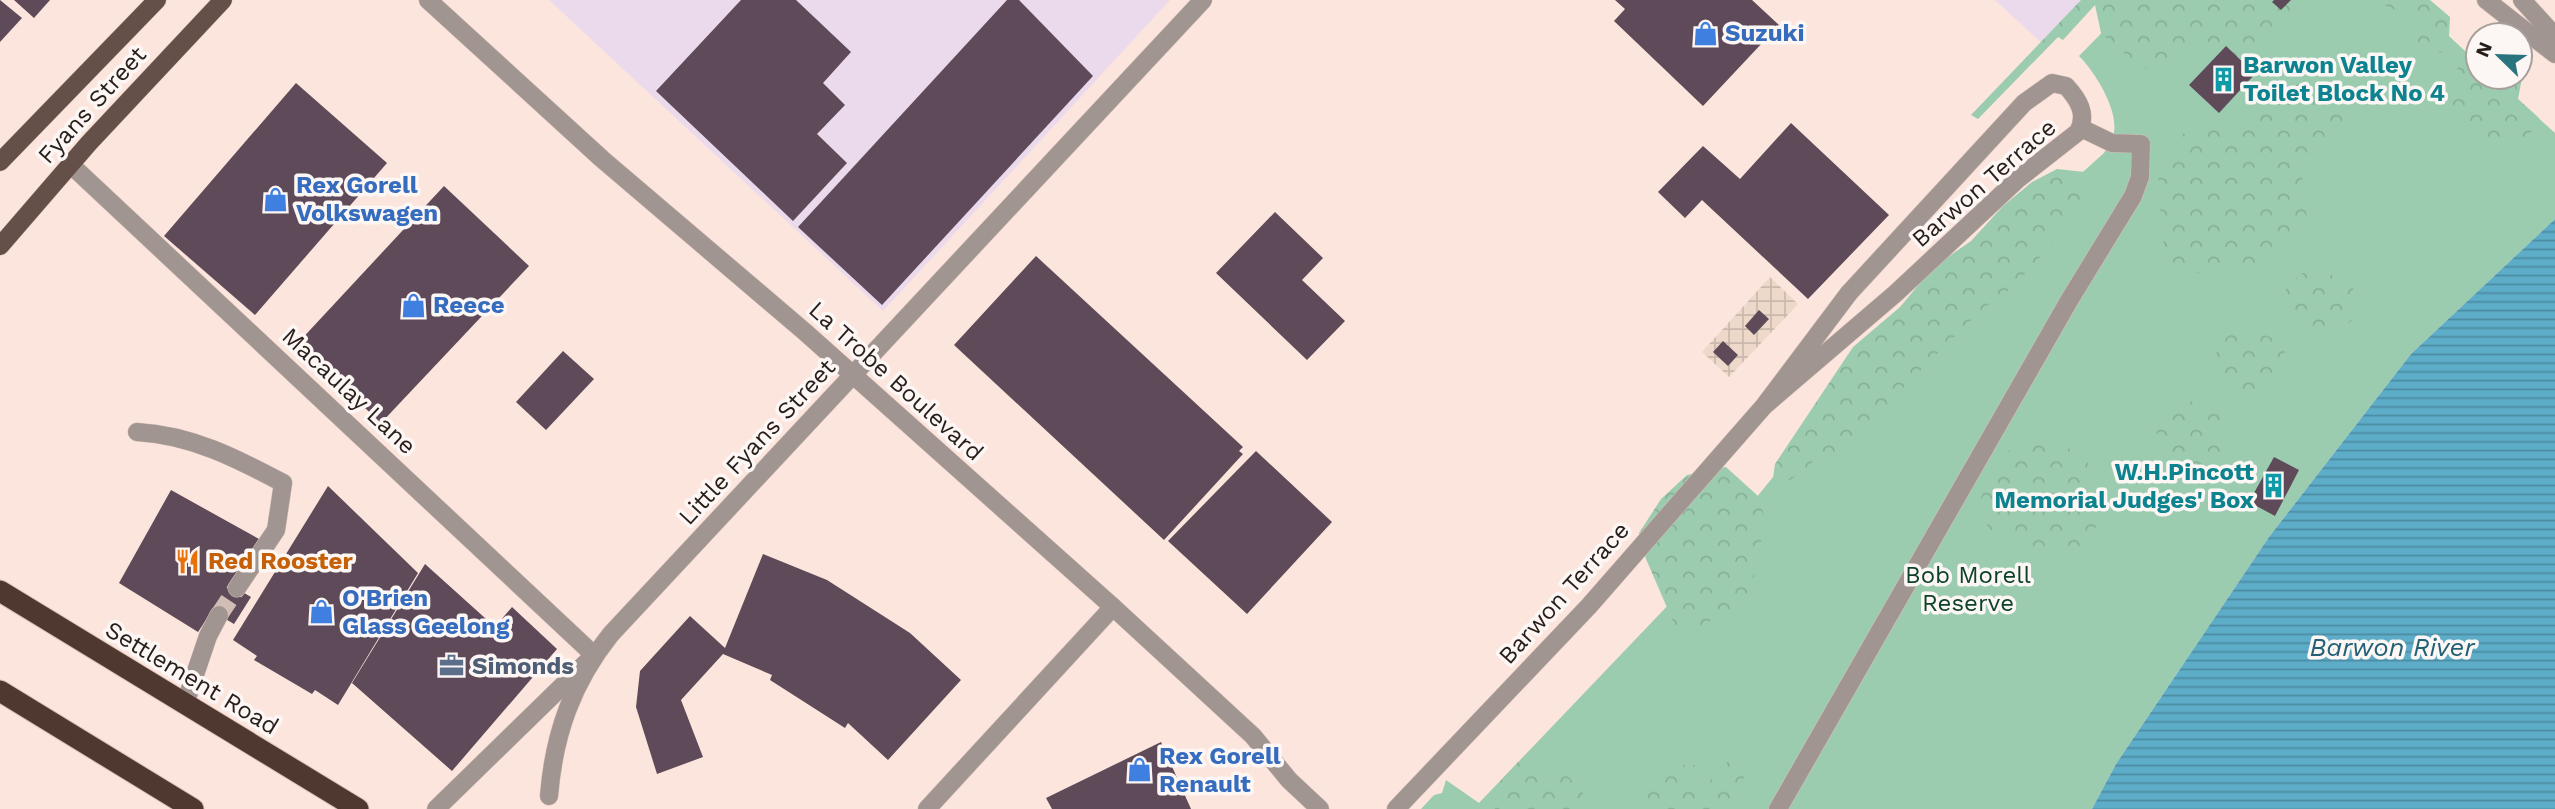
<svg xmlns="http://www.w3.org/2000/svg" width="2555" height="809" font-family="'Work Sans',sans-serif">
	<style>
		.commercial { fill: #ebdaec }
		.industrial { fill: url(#industrial-grid) }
		.green { fill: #9bccb0 }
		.forest { fill: url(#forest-crowns) }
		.water { fill: url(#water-rules) }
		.building { fill: #5e4a58 }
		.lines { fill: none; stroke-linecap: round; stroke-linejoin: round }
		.minor-tunnel { stroke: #d1bdb5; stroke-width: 18; stroke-dasharray: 18 9; stroke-linecap: butt }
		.minor-casing { stroke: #d6c1b9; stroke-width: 19 }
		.major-casing { stroke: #d6c1b9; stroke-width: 19 }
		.highway-casing { stroke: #d6c1b9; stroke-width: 23 }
		.minor { stroke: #a19591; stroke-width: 18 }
		.major { stroke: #645048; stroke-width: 18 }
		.highway { stroke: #4e382f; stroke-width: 21 }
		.labels { text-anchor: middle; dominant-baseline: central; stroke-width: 7; stroke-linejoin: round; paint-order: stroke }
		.shop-label { font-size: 24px; font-weight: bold; fill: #366cbe; stroke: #fcf6f4; text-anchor: start }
		.culture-label { font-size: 24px; font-weight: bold; fill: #0d838f; stroke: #fcf6f4; text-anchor: start }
		.street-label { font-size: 24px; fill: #271d19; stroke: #fcf6f4 }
		.food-label { font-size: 24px; font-weight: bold; fill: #c56008; stroke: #fcf6f4; text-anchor: start }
		.park-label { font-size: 24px; fill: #0c422a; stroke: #fcf6f4 }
		.service-label { font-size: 24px; font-weight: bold; fill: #4e5e75; stroke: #fcf6f4; text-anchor: start }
		.water-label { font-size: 26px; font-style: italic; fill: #226075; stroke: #fcf6f4 }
	</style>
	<defs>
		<pattern id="industrial-grid" width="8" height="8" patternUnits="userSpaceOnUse" patternTransform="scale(1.75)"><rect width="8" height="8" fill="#edd8ca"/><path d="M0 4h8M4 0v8" fill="none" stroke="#cbb9ad"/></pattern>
		<pattern id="forest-crowns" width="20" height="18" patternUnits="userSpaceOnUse" patternTransform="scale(1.75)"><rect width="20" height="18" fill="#9bccb0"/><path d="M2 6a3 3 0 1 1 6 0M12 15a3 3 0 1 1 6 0" fill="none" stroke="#86af97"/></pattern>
		<pattern id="water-rules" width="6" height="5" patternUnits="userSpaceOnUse" patternTransform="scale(1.75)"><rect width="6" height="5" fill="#5dacc8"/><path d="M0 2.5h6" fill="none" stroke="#4d8ba2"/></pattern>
	</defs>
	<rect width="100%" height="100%" fill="#fce5dc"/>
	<!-- commercial -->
	<g class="commercial">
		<polygon points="549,0 1170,0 883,311"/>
		<polygon points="1995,0 2093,0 2047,48"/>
	</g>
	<!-- industrial -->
	<polygon class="industrial" points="1770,277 1798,304 1729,377 1702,352"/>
	<!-- green -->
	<path class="green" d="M2134 0H2410L2478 63V77H2493L2555 133V219L2411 354 2269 537 2116 764 2092 809H1421L1434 795 1442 793 1446 780 1479 803 1673 600 1857 374 2104 153C2107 147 2113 139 2114 132 2118 109 2095 72 2079 56Z"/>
	<!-- forest -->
	<g class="forest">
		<path d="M2081 0H2274L2281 10 2291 0H2295C2283 44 2272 35 2240 60 2204 26 2186 48 2151 70L2139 66 2101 33 2095 5 2063 40 2058 37 1978 119 1971 115Z"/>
		<polygon points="2372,0 2430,0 2450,17 2449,36 2443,52 2431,54 2418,52 2412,35 2412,17"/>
		<polygon points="2467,52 2478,54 2478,77 2522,78 2518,99 2539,118 2529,135 2517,146 2487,146 2450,111 2458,66"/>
		<path d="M2291 69 2325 80 2347 98 2341 128C2315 146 2296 165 2304 200 2306 209 2309 223 2305 232 2297 249 2270 259 2255 267L2231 260 2202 274 2170 265 2161 234 2158 173 2176 137 2204 126 2236 130 2252 124 2279 82Z"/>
		<polygon points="2057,169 2085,172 2082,196 2072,219 2034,264 2012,288 1981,310 1895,396 1866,431 1834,454 1818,452 1808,469 1790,480 1773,478 1775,464 1853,347 1900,307 1920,283 1942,261 1971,241 2003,206 2032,182"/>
		<path d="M2320 272C2353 281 2357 283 2356 317L2330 338C2299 330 2286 320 2286 286L2302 273Z"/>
		<path d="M2251 331C2284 340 2287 343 2287 377L2260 397C2229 389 2217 380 2216 346L2232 333Z"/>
		<path d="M2190 401C2222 410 2225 413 2226 447L2199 467C2167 459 2155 450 2155 415L2171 402Z"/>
		<path d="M2046 439 2082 454 2104 486 2098 524 2082 547C2053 548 2012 552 1990 529 1984 523 1982 510 1979 503L1997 457 2026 442Z"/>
		<polygon points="1726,467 1758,496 1765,518 1766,534 1752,554 1755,585 1744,609 1723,612 1698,629 1675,626 1646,559 1639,533 1661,499 1687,475"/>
		<path d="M1744 756 1751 765 1734 797 1714 809H1650L1640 788C1655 774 1679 758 1701 767L1694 806 1698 805C1709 782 1717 761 1744 756Z"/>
		<path d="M1518 762C1531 771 1540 768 1555 770 1570 772 1587 797 1593 809H1495L1494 788Z"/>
	</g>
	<!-- water -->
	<polygon class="water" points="2555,219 2555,809 2092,809 2116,764 2269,537 2411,354"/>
	<!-- building -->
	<g class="building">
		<polygon points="0,0 22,18 0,42"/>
		<polygon points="14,0 50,0 34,18"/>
		<polygon points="741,0 796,0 851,52 823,83 845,105 817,134 847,163 793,221 656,91"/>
		<polygon points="1007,0 1019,0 1093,76 882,305 798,227"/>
		<polygon points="1615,0 1752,0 1779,25 1703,106 1614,21 1625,9"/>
		<polygon points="2274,0 2291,0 2281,10 2272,2"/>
		<polygon points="2226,46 2255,74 2219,113 2189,85"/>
		<polygon points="296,83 387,163 255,315 164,236"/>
		<polygon points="1791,123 1889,215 1808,299 1702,200 1685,218 1658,192 1703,146 1740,179"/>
		<polygon points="444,186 529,266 381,423 297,344"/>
		<polygon points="1275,212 1323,258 1302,280 1345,321 1307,360 1216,273"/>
		<polygon points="1036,256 1243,447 1239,451 1243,454 1164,540 954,345"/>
		<polygon points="1759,310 1769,319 1754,335 1745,326"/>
		<polygon points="1723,341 1738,355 1728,366 1713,352"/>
		<polygon points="563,351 594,379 546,430 516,402"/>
		<polygon points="1256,451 1332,522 1247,614 1168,541"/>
		<polygon points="2274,457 2299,470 2275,516 2249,502"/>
		<polygon points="328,486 418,573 338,705 315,690 312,694 254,660 257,656 233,640"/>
		<polygon points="171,490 259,539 229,584 251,597 234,624 212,611 198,632 119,583"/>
		<polygon points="763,554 827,580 910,633 961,680 888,760 848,723 845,728 770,680 772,675 723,654 681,700 703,757 657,774 636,707 640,671 690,616 725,648"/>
		<polygon points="425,564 495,627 512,607 557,649 452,771 352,683"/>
		<polygon points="1161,742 1191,809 1052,809 1046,798"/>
	</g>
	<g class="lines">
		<!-- minor-tunnel -->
		<polyline class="minor-tunnel" points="219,615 237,588"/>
		<defs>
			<g id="minor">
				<polyline points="428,0 602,159 805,332 1113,607 1253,736 1289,780 1320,809"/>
				<polyline points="2486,0 2555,54"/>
				<polyline points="2522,0 2555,36"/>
				<polyline points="70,164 594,655 436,809"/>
				<path d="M137 432C191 435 236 458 283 483L276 530 237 588"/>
				<polyline points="185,704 208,636 219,615"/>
				<path d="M549 796C554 734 572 683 611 634L1203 0"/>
				<polyline points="927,809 1113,607"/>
				<path d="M1396 809 1589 606 1764 406 1849 293 2024 103 2052 83 2066 86C2078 99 2088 114 2078 132L2018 179 1896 293 1764 406"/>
				<polyline points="1778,809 2070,299 2133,196 2140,177 2141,144 2112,143 2081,128"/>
			</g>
			<g id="major">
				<polyline points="0,162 157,0"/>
				<polyline points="0,246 89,143 223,0"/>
			</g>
			<g id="highway">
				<polyline points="0,591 358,809"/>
				<polyline points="0,691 193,809"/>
			</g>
		</defs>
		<!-- minor casing -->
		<use href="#minor" class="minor-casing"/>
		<!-- major casing -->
		<use href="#major" class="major-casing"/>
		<!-- highway casing -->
		<use href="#highway" class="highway-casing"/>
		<!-- minor -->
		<use href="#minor" class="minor"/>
		<!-- major -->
		<use href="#major" class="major"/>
		<!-- highway -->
		<use href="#highway" class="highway"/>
	</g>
	<!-- icons -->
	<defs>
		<symbol id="shop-bare" viewBox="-9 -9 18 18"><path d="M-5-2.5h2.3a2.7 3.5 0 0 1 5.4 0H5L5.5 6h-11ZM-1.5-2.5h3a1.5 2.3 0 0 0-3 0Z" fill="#3f7fe0" stroke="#fcf6f4" stroke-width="2.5" paint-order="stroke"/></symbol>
		<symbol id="building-bare" viewBox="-9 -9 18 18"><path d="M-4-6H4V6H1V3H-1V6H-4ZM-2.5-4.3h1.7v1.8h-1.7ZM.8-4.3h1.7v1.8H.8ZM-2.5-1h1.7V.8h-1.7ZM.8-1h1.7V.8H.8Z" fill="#0f9aa8" stroke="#fcf6f4" stroke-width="2.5" paint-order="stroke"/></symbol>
		<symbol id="restaurant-bare" viewBox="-9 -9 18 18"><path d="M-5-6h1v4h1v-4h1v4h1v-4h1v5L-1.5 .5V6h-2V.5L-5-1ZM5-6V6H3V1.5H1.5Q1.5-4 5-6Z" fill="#e8710a" stroke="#fcf6f4" stroke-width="2.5" paint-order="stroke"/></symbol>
		<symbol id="office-bare" viewBox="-9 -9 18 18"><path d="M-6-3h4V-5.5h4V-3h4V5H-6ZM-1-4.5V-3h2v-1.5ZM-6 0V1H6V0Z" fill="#5c6f8a" stroke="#fcf6f4" stroke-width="2.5" paint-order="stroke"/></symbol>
	</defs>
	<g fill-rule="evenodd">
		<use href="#shop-bare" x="1688" y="16" width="35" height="35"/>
		<use href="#building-bare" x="2206" y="62" width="35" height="35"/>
		<use href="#shop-bare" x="258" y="182" width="35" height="35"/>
		<use href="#shop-bare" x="396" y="288" width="35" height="35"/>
		<use href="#building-bare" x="2256" y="468" width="35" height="35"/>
		<use href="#restaurant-bare" x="170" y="544" width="35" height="35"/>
		<use href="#shop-bare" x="304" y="594" width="35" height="35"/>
		<use href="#office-bare" x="434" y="648" width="35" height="35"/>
		<use href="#shop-bare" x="1122" y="752" width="35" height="35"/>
	</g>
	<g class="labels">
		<!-- shop labels -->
		<g class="shop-label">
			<text x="1725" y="33">Suzuki</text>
			<text x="296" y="185">Rex Gorell<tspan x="296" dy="28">Volkswagen</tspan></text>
			<text x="433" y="305">Reece</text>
			<text x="342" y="598">O'Brien<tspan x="342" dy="28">Glass Geelong</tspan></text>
			<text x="1159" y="756">Rex Gorell<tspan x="1159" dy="28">Renault</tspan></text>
		</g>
		<!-- culture labels -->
		<g class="culture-label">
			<text x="2243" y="65">Barwon Valley<tspan x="2243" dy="28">Toilet Block No 4</tspan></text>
			<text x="2254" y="472" text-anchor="end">W.H.Pincott<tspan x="2254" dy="28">Memorial Judges' Box</tspan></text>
		</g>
		<!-- street labels -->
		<g class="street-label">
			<text transform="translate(92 105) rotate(-48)">Fyans Street</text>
			<text transform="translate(1984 183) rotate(-41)">Barwon Terrace</text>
			<text transform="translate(896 381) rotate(42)">La Trobe Boulevard</text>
			<text transform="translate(349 391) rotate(43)">Macaulay Lane</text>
			<text transform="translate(757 442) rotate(-47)">Little Fyans Street</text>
			<text transform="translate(1564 593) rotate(-48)">Barwon Terrace</text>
			<text transform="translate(192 678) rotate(31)">Settlement Road</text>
		</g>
		<!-- food labels -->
		<g class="food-label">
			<text x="208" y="561">Red Rooster</text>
		</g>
		<!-- park labels -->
		<g class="park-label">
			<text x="1968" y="575">Bob Morell<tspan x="1968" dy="28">Reserve</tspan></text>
		</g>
		<!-- service labels -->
		<g class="service-label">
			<text x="472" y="666">Simonds</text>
		</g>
		<!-- water labels -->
		<g class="water-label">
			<text x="2392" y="647">Barwon River</text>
		</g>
	</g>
	<!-- north arrow -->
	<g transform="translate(2499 56) rotate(293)"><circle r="33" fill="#fcf6f4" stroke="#a79f9c" stroke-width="2"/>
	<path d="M0-5L12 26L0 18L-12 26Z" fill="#2b737e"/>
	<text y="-10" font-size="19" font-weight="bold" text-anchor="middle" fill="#271d19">N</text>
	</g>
</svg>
